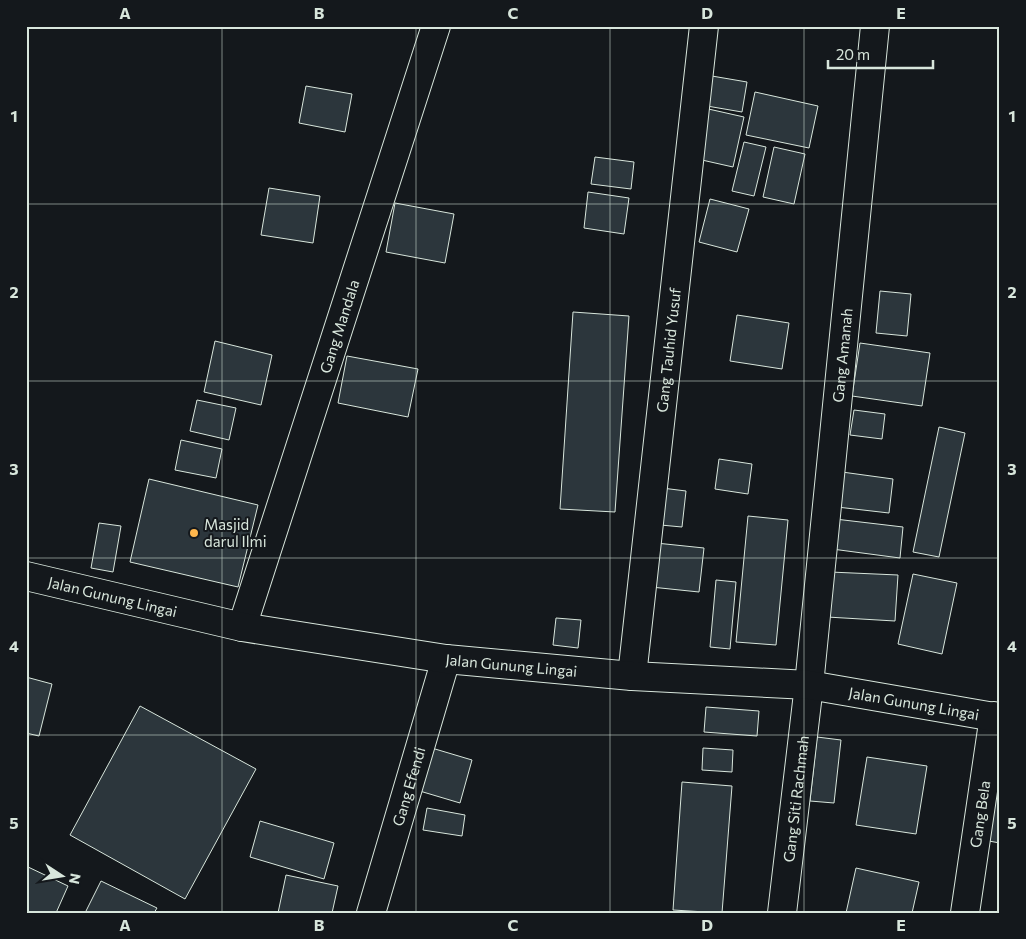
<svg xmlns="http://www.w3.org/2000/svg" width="1026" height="939" font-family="Commissioner,sans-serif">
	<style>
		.building { fill: #2c363c; stroke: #d8e6dc }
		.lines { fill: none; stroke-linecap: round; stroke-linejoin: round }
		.minor-casing { stroke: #d8e6dc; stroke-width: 30 }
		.tertiary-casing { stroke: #d8e6dc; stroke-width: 30 }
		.minor { stroke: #14181c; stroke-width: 28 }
		.tertiary { stroke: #14181c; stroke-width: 28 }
		.grid { fill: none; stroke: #d8e6dc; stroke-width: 1; stroke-opacity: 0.55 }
		.poi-dot { fill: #ffb74d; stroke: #14181c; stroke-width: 2 }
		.labels { text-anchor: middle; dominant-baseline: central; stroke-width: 4; stroke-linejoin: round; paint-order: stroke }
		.street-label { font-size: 15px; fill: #d8e6dc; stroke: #14181c }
		.poi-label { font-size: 15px; fill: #d8e6dc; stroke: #14181c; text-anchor: start }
		.neatline { fill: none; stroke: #d8e6dc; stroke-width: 2 }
		.grid-label { font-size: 16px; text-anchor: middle; font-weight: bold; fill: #d8e6dc }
	</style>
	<rect width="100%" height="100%" fill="#14181c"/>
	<!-- building -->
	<g class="building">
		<polygon points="706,75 747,82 742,112 701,105"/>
		<polygon points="306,86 352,94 345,132 299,123"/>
		<polygon points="755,92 818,106 809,148 746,135"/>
		<polygon points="704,108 744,117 733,167 693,158"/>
		<polygon points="744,142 766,147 754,196 732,191"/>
		<polygon points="774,147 805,154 794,204 763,197"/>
		<polygon points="595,157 634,162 631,189 591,184"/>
		<polygon points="269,188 320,196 313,243 261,235"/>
		<polygon points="588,192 629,198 624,234 584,228"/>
		<polygon points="710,199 749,209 737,252 699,242"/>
		<polygon points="395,203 454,214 445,263 386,252"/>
		<polygon points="880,291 911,294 907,336 876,333"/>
		<polygon points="573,312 629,316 615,512 560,509"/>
		<polygon points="737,315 789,323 782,369 730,361"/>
		<polygon points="215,341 272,355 261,405 204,392"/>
		<polygon points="860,343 930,353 922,406 852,396"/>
		<polygon points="347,356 418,369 408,417 338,403"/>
		<polygon points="197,400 236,408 229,440 190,431"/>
		<polygon points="854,410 885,414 882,439 850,435"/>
		<polygon points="939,427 965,433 939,557 913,552"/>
		<polygon points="181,440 222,449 216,478 175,470"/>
		<polygon points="719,459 752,464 748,494 715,489"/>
		<polygon points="842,472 893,479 889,513 837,507"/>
		<polygon points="149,479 258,505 238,587 130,562"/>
		<polygon points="654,487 686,491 682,527 650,524"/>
		<polygon points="748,516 788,520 776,645 736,642"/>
		<polygon points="835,519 903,527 900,558 832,549"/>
		<polygon points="99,523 121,526 113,572 91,568"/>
		<polygon points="656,543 704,548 699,592 651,587"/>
		<polygon points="830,572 898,575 895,621 827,617"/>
		<polygon points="913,574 957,583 942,654 898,644"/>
		<polygon points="716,580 736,582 730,649 710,647"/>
		<polygon points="556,618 581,620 578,648 553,645"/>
		<polygon points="26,677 52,684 39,736 26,733"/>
		<polygon points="140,706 256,769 185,899 70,835"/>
		<polygon points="706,707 759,711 757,736 704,732"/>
		<polygon points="817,737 841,740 834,803 810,801"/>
		<polygon points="425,746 472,760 460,803 413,789"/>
		<polygon points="703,748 733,750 732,772 702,770"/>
		<polygon points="867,757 927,766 916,834 856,825"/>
		<polygon points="1000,768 1000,843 983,840"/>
		<polygon points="682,782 732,786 722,913 673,910"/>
		<polygon points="427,808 465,815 462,836 423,830"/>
		<polygon points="260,821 334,843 324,879 250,857"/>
		<polygon points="26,866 68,886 56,913 26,913"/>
		<polygon points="856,868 919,882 912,913 846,913"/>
		<polygon points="286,875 338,886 332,913 278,913"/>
		<polygon points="101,881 157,908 154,913 85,913"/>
	</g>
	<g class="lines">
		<defs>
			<g id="minor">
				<path id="s1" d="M242 627 436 26"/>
				<path id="s2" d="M632 676 704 26"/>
				<path id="s3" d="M371 913 446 659"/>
				<path id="s4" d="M782 913 809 685 875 26"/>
				<path id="s5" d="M965 913 994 716"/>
			</g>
			<g id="tertiary">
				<path id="s6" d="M26 576 242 627 446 659 632 676 809 685 1000 718"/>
			</g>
		</defs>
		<!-- minor casing -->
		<use href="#minor" class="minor-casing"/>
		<!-- tertiary casing -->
		<use href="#tertiary" class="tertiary-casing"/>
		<!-- minor -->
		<use href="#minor" class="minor"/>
		<!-- tertiary -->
		<use href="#tertiary" class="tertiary"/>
	</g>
	<!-- grid -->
	<path class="grid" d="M222 26V913M416 26V913M610 26V913M804 26V913M26 204H1000M26 381H1000M26 558H1000M26 735H1000"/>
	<!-- markers -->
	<circle class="poi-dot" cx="194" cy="533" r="5"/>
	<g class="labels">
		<!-- street labels -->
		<g class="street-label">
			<text stroke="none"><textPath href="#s1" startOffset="316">Gang Mandala</textPath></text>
			<text stroke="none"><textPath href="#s2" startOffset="328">Gang Tauhid Yusuf</textPath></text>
			<text stroke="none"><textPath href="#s4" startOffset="561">Gang Amanah</textPath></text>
			<text stroke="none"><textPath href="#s6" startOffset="89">Jalan Gunung Lingai</textPath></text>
			<text stroke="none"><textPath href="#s6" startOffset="494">Jalan Gunung Lingai</textPath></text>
			<text stroke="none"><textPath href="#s6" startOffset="899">Jalan Gunung Lingai</textPath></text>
			<text stroke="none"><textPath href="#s3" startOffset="132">Gang Efendi</textPath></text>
			<text stroke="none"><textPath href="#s4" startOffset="115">Gang Siti Rachmah</textPath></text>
			<text stroke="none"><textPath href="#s5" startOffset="100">Gang Bela</textPath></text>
		</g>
		<!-- poi labels -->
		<g class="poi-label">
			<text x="204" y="524">Masjid<tspan x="204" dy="17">darul Ilmi</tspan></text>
		</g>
	</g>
	<!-- border -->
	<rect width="1026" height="939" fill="none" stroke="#14181c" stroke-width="55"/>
	<!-- north arrow -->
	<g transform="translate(62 876) rotate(102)" stroke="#14181c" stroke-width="4" paint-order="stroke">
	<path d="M0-4L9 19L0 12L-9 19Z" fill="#d8e6dc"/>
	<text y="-8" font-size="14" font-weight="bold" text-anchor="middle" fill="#d8e6dc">N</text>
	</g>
	<!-- scale -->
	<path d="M828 60v8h105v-8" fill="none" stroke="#d8e6dc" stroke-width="2.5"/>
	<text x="836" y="60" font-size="15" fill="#d8e6dc" stroke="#14181c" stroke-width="4" paint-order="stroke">20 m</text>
	<rect x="28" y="28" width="970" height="884" class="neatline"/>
	<g class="grid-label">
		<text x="125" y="19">A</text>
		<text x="319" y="19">B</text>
		<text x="513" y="19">C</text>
		<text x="707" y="19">D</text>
		<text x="901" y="19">E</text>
		<text x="14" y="122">1</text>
		<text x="1012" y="122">1</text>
		<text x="14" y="298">2</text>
		<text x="1012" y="298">2</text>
		<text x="14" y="475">3</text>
		<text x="1012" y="475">3</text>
		<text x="14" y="652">4</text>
		<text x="1012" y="652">4</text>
		<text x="14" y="829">5</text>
		<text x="1012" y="829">5</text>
		<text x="125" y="931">A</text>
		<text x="319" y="931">B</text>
		<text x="513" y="931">C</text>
		<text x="707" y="931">D</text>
		<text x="901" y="931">E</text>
	</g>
</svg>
